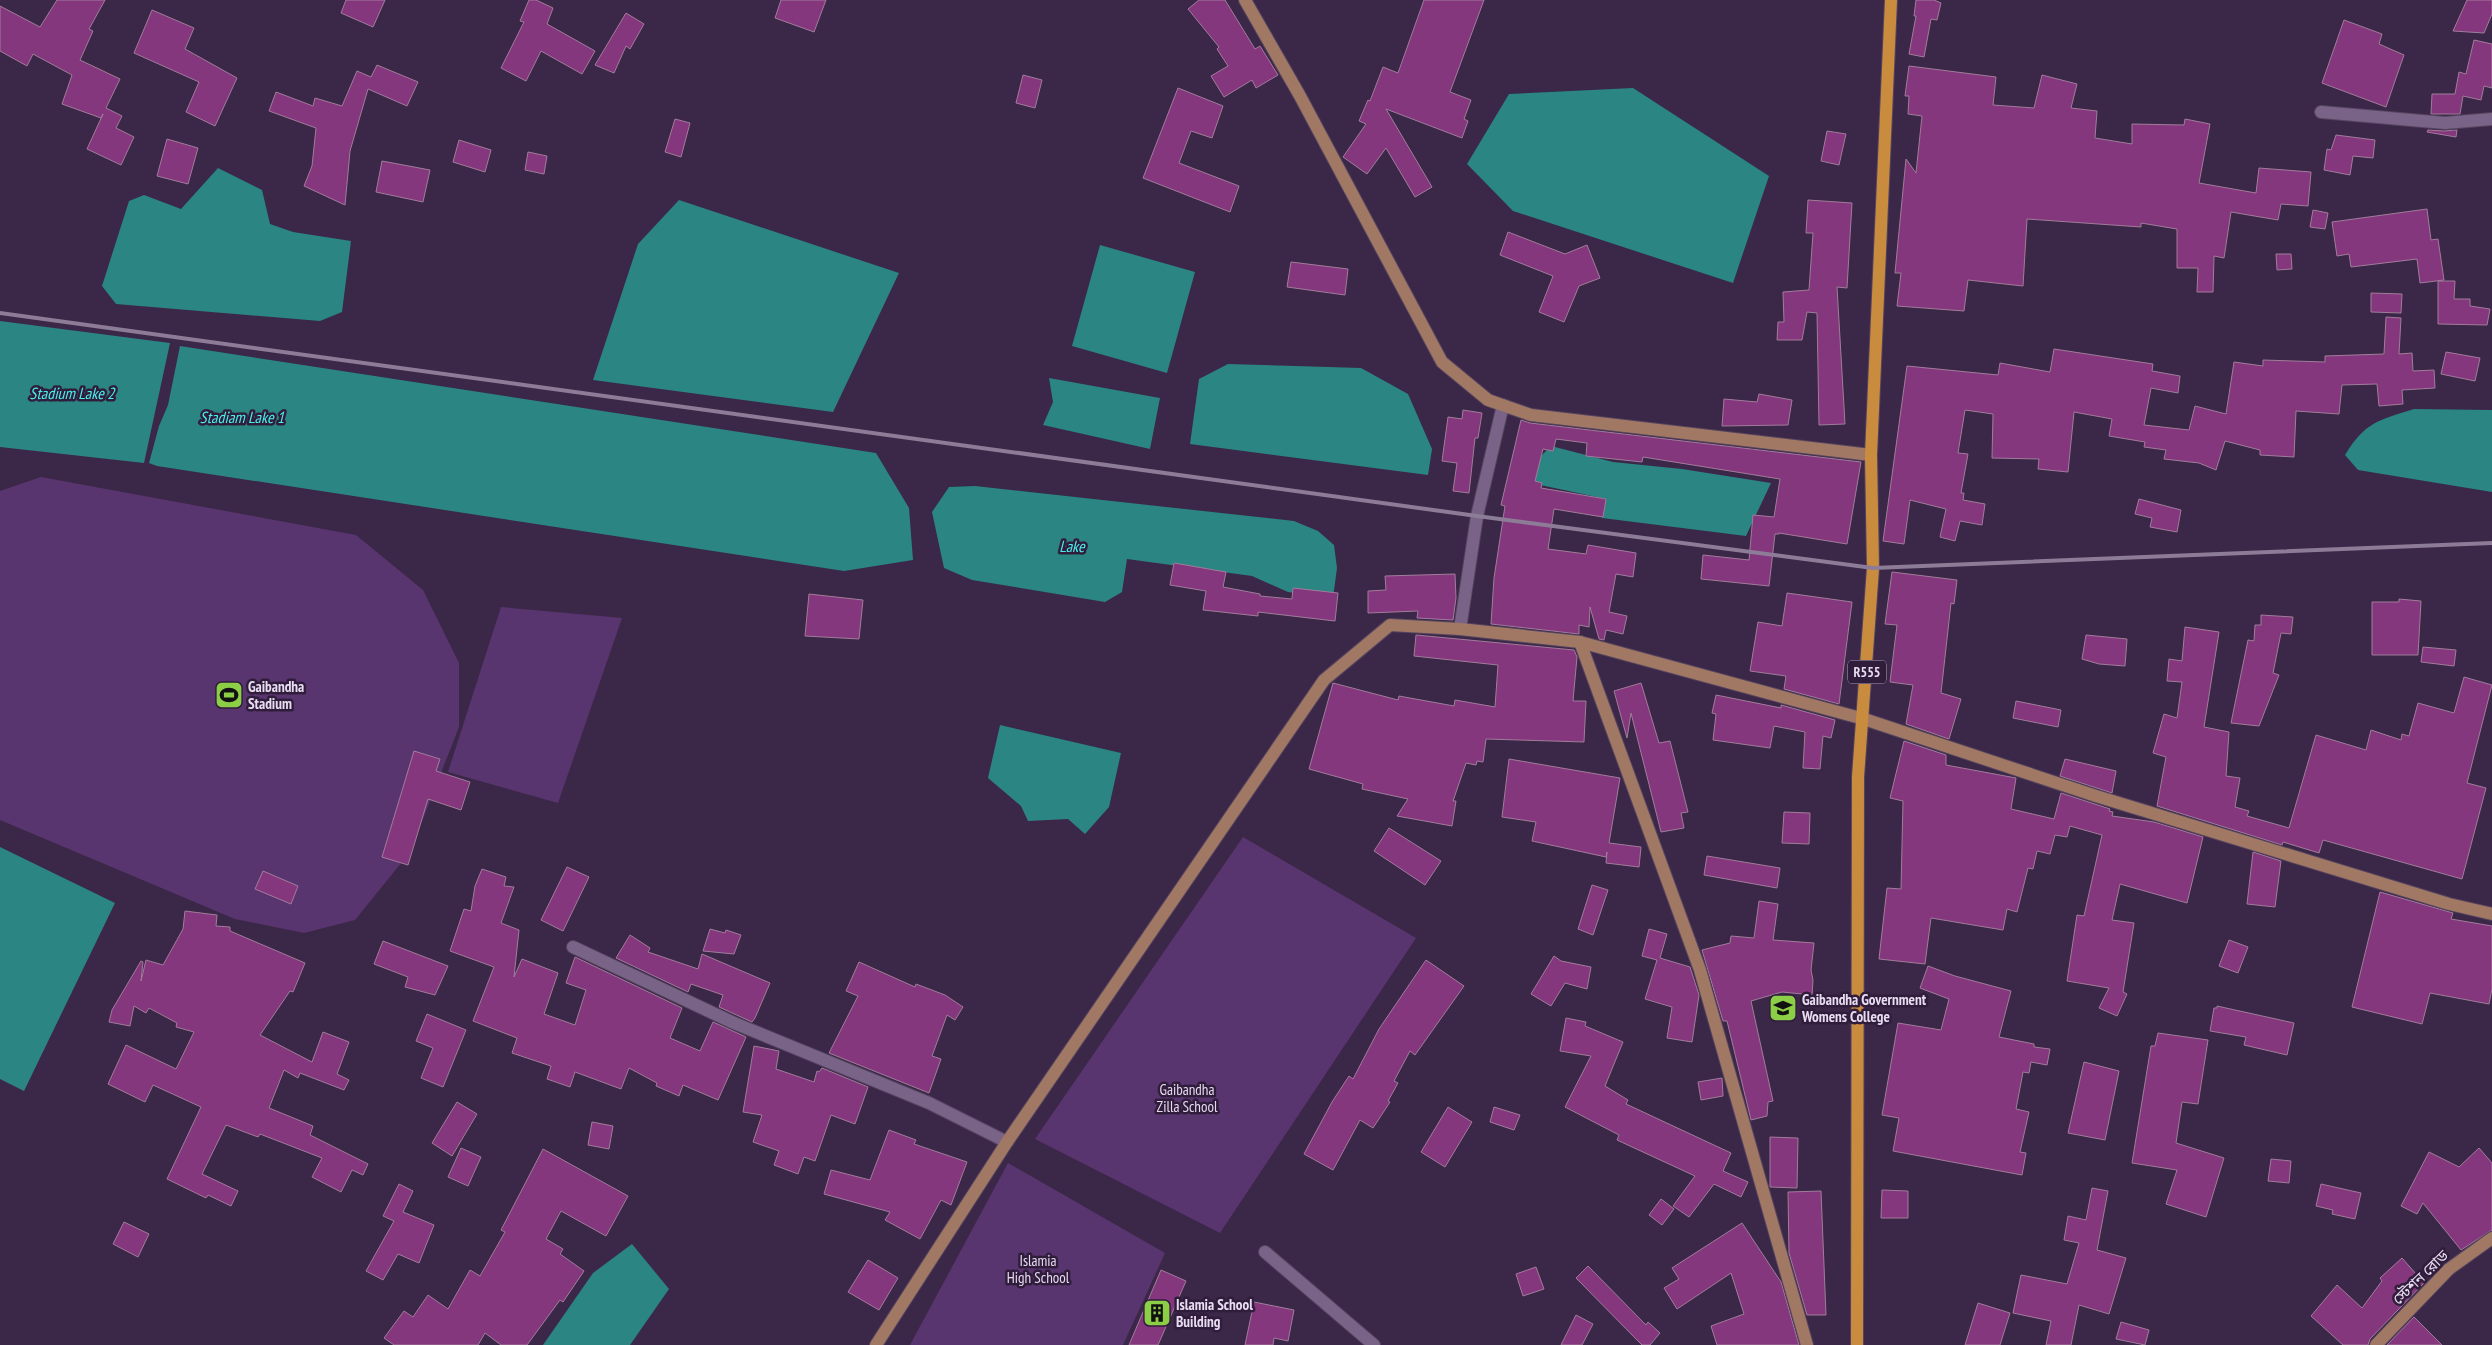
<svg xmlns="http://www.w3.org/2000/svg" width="2492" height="1345" font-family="'PT Sans Narrow','Noto Sans Bengali',sans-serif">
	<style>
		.green { fill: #59356f }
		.water { fill: #2b8582 }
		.building { fill: #85377d; stroke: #a17c9b }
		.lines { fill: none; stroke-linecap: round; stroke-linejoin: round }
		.street-casing { stroke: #554460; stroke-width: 14 }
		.secondary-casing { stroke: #554460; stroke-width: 14 }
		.primary-casing { stroke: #554460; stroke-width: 14 }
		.street { stroke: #796387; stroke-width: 12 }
		.secondary { stroke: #a17863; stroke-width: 12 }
		.primary { stroke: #c98c3f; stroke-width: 12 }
		.rail { stroke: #8c7c97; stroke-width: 4 }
		.labels { text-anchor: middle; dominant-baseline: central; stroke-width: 5; stroke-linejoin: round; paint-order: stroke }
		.shield { fill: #301d3c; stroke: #b1a3bb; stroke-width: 1 }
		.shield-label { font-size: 14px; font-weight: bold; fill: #e8dcf1 }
		.poi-label { font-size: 15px; font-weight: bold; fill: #e8dcf1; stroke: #301d3c; text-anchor: start }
		.park-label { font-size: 15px; fill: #e7daf0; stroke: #301d3c }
		.street-label { font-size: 15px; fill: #e8dcf1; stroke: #301d3c }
		.water-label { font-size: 16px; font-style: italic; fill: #47f1ec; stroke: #301d3c }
	</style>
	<rect width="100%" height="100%" fill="#3b2747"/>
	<!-- green -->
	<g class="green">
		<polygon points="41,477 356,535 423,590 459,663 459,727 410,852 355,920 304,933 235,919 0,820 0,491"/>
		<polygon points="501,607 622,618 558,803 448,772"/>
		<polygon points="1243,837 1416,938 1220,1233 1035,1139"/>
		<polygon points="1008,1163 1165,1253 1123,1345 910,1345"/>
	</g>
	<!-- water -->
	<g class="water">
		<polygon points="1633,88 1769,176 1733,283 1513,211 1467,164 1509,94"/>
		<polygon points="218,168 262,190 270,224 293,232 351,241 342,312 320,321 116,304 102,286 129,201 144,195 181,209"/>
		<polygon points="679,200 899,273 833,412 593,380 638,244"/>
		<polygon points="1100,245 1195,272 1167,373 1072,346"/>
		<polygon points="0,321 170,343 144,463 0,447"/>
		<polygon points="180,346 876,453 909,508 913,560 844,571 157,466 149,463 159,426 168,405"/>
		<polygon points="1228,364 1361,368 1408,394 1432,449 1428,475 1190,444 1199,379"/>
		<polygon points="1049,378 1160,398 1150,449 1043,425 1053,402"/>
		<path d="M2414 409 2492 410V492L2358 470 2345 455C2365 422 2379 420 2414 409Z"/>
		<polygon points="1551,446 1613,462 1682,469 1771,483 1746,536 1602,518 1606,499 1531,483 1535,462"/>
		<polygon points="975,486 1294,521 1318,531 1334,545 1337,568 1333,598 1288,592 1252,576 1127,559 1122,592 1105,602 972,580 944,568 932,512 949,487"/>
		<polygon points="1000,725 1121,753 1109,807 1085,834 1068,819 1028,821 1021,806 988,778"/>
		<polygon points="0,847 115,903 24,1091 0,1079"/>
		<polygon points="632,1244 669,1289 630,1345 543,1345 593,1273"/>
	</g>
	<!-- building -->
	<g class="building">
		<polygon points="57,0 105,0 89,29 93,31 80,60 120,79 106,108 122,116 116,128 134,137 121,165 87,149 103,114 101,118 62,104 72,75 33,54 27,66 0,51 0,6 40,27"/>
		<polygon points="346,0 385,0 373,27 341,13"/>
		<polygon points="529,0 536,0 553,8 547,24 595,51 582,74 541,51 526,81 501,68 524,22 520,21"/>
		<polygon points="781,0 826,0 814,32 775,18"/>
		<polygon points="1199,0 1225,0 1255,49 1260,46 1278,75 1256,88 1252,80 1224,97 1211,76 1228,66 1217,49 1219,47 1188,9"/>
		<polygon points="1424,0 1484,0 1450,92 1471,100 1464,119 1468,121 1462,138 1386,109 1432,187 1415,197 1386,148 1367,174 1343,157 1366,124 1359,121 1368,100 1370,101 1383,67 1398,73"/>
		<polygon points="1916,0 1934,0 1941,3 1937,20 1931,19 1924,57 1909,54 1916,16 1914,16"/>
		<polygon points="2467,0 2492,0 2492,14 2484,33 2453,31"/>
		<polygon points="152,10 194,28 185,49 237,78 215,126 186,112 199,82 134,53"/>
		<polygon points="626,13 644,24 630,49 626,46 614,73 595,65"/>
		<polygon points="2344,20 2382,34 2379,44 2404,55 2386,107 2322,83"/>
		<polygon points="2474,40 2492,44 2492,88 2484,86 2481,100 2463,96 2460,114 2431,114 2432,94 2455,94 2459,72 2466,74"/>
		<polygon points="377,65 418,82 407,106 368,89 350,151 345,205 304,186 312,166 316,128 269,111 276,92 313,106 315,98 342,106 357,71 371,77"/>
		<polygon points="1909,66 1996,77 1993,105 2034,108 2042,75 2077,84 2071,108 2097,111 2095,138 2132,144 2132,124 2184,125 2185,119 2210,124 2199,183 2256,193 2259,168 2311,172 2308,206 2281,204 2278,220 2231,212 2224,258 2214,256 2213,292 2197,292 2198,268 2177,268 2177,229 2141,223 2141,227 2027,219 2023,286 1968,280 1964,311 1897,306 1901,273 1895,273 1906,159 1916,173 1922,116 1908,114 1909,96 1905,96"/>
		<polygon points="1023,75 1042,80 1035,108 1016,103"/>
		<polygon points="1178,88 1223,106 1212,138 1191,131 1179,163 1239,186 1230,212 1143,178"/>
		<polygon points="675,119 690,123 681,157 665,152"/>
		<polygon points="2428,130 2444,131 2457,130 2456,137 2427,132"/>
		<polygon points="1827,131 1846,134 1839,165 1821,161"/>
		<polygon points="2336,135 2375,140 2373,158 2353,156 2350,175 2324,170 2327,149 2331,150"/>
		<polygon points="167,139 198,148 188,184 157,176"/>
		<polygon points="459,140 491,150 485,172 453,162"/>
		<polygon points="528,152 547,156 544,174 525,170"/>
		<polygon points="382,161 430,170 423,202 376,192"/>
		<polygon points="1808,200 1852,203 1847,288 1837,287 1845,424 1819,425 1817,313 1807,312 1802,340 1777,340 1778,322 1784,322 1783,292 1809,290 1813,233 1806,233"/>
		<polygon points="2427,209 2431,240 2438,239 2444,280 2420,283 2417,259 2351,267 2349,254 2337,256 2332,222"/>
		<polygon points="2313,210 2328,213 2325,229 2310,227"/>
		<polygon points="1508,232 1565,254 1587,245 1600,278 1579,286 1564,322 1539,312 1553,276 1500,255"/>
		<polygon points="2276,254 2291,254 2292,269 2277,270"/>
		<polygon points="1291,262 1348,269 1345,295 1287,287"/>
		<polygon points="2438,281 2455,281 2454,299 2470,299 2470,306 2490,309 2487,325 2438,324"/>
		<polygon points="2371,293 2402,294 2401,313 2371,312"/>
		<polygon points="2386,317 2401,318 2399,354 2412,353 2413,371 2434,370 2435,388 2402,390 2403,404 2379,406 2377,384 2342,385 2339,414 2296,411 2294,457 2260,455 2260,450 2225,441 2216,470 2199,463 2164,459 2166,450 2144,447 2145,442 2109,436 2112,419 2074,412 2068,472 2038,469 2039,459 1992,458 1993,414 1965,410 1958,453 1968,454 1961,493 1964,493 1963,500 1985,504 1982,525 1960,521 1955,541 1940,537 1946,509 1910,500 1904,544 1883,541 1907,366 1998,375 2000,363 2050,372 2054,349 2153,364 2152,371 2180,376 2178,393 2151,388 2144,425 2189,430 2195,406 2226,414 2234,362 2263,366 2263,360 2325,362 2325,356 2384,354"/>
		<polygon points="2446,352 2480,358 2475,381 2441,374"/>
		<polygon points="1759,394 1792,400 1788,425 1722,426 1724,399 1757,402"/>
		<polygon points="1463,410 1482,413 1478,438 1475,438 1469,493 1453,491 1457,463 1442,461 1448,417 1462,419"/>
		<polygon points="1521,420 1530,423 1861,462 1847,544 1779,533 1779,534 1775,534 1769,586 1701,579 1703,555 1749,560 1753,515 1774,517 1780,479 1643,457 1642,462 1586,456 1587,443 1556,439 1553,451 1543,449 1535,481 1542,483 1541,488 1606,499 1603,517 1554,509 1548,549 1586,554 1588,545 1636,553 1633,577 1616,574 1609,612 1627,616 1623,634 1606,630 1604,640 1599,639 1590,607 1589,627 1579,625 1579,634 1491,624 1494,578 1505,506 1501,505"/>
		<polygon points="2139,499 2181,510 2177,532 2150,527 2152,518 2135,514"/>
		<polygon points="1174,563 1226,572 1223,587 1260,594 1260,596 1292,599 1293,588 1338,593 1335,621 1258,612 1258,616 1203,610 1206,591 1170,585"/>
		<polygon points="1892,572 1957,580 1954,604 1951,603 1941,693 1961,699 1949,739 1906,724 1913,685 1890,682 1897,625 1885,624"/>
		<polygon points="1455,574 1456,598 1453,620 1417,618 1418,611 1368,613 1368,591 1386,590 1385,576"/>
		<polygon points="1787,593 1852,602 1839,704 1784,689 1786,676 1750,671 1758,622 1782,626"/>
		<polygon points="809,594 863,600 859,639 805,636"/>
		<polygon points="2399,599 2421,601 2418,655 2372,655 2372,602 2399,602"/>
		<polygon points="2261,615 2293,617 2291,634 2281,633 2273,673 2279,675 2259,726 2231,723 2248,640 2254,641 2255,625 2261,625"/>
		<polygon points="2185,627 2219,632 2204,727 2229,732 2226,776 2240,778 2235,807 2249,811 2247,816 2289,828 2316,735 2366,750 2371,730 2401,740 2402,734 2409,736 2418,703 2454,713 2464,677 2492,685 2467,783 2486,788 2462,879 2323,840 2319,853 2283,842 2282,845 2157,806 2166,757 2153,753 2164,714 2177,718 2182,682 2167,681 2169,659 2182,661"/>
		<polygon points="1416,635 1574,650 1577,657 1573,701 1586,701 1584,742 1486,739 1483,762 1477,761 1476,765 1466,763 1453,801 1456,801 1452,826 1397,816 1408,799 1362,789 1363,784 1309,769 1333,683 1398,700 1399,696 1454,706 1455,700 1495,707 1498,665 1414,656"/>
		<polygon points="2086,635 2127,639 2125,666 2099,664 2082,659"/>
		<polygon points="2423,647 2456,650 2454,666 2421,662"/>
		<polygon points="1641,683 1659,743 1670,741 1688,812 1681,813 1684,828 1661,832 1631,713 1627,738 1614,691"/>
		<polygon points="1716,695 1781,708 1781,705 1835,720 1831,738 1823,736 1820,769 1803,768 1805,732 1774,726 1770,748 1713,740 1716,714 1712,713"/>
		<polygon points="2016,701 2061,710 2058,727 2013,718"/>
		<polygon points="1904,741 1946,755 1946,765 2016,778 2011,809 2054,819 2061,793 2110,809 2109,811 2113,812 2112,816 2154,822 2203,837 2187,903 2120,884 2112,920 2134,923 2123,992 2127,994 2117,1016 2099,1008 2109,988 2067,981 2077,915 2084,916 2102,835 2070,826 2067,837 2055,835 2050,854 2037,851 2033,869 2028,868 2017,912 2007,909 2003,930 1931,918 1925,964 1879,959 1887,888 1901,889 1903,801 1890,798"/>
		<polygon points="414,751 440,759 436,771 470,782 461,810 428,799 408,865 382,857"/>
		<polygon points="1509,759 1620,778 1609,843 1641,847 1639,867 1606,863 1607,852 1606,857 1532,841 1536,822 1502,817"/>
		<polygon points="2065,759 2116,771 2112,793 2060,776"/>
		<polygon points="1784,812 1810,813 1809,844 1782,843"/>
		<polygon points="1389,828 1441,861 1425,885 1374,851"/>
		<polygon points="2253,852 2281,861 2275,907 2247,904"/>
		<polygon points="1707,856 1780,868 1777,888 1704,875"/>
		<polygon points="567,867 589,877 563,931 541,920"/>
		<polygon points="482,869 506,877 504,886 514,887 501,923 519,930 514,977 522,959 558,973 544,1014 575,1025 586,990 566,983 575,957 682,1008 670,1038 700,1051 713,1022 746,1037 718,1100 683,1085 679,1096 656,1086 657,1083 629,1068 621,1089 575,1072 570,1087 547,1079 551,1066 512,1053 517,1038 473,1021 494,967 450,951 464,909 471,911 475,886"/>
		<polygon points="263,871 298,886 291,904 255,889"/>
		<polygon points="1592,885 1608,890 1593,935 1578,929"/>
		<polygon points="2380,892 2453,913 2451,919 2492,926 2492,989 2489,1004 2430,993 2422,1024 2352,1007"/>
		<polygon points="1759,901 1778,904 1773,940 1814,943 1811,970 1813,980 1812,995 1782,992 1751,1001 1773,1101 1768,1102 1767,1116 1751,1120 1727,1021 1723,1021 1702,950 1730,943 1731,936 1754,938"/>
		<polygon points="185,911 217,915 216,926 230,927 230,931 305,963 293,992 290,991 260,1035 312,1062 323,1032 349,1042 337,1074 349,1080 344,1090 300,1073 298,1078 284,1070 269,1108 313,1126 310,1135 368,1164 363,1175 352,1170 341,1192 312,1177 322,1158 260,1134 258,1137 226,1125 202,1174 238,1191 231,1206 208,1195 206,1198 167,1179 201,1107 153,1085 145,1102 108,1084 126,1045 176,1069 194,1032 176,1027 177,1023 149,1008 146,1013 134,1006 130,1026 109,1022 112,1010 141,961 143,962 141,981 146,960 163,965 183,929"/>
		<polygon points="710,929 725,933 726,930 741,935 734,954 703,951"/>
		<polygon points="1649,929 1667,934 1660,958 1690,967 1699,995 1692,1042 1667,1038 1672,1007 1645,999 1657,960 1642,956"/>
		<polygon points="630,935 650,948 648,952 698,969 702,954 770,983 755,1018 752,1022 719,1007 723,995 691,984 688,992 616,958"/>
		<polygon points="2229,940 2248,947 2238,973 2219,966"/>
		<polygon points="383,941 448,966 435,995 405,987 408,977 374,964"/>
		<polygon points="1554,956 1561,961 1591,967 1587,989 1565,983 1551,1006 1531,994"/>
		<polygon points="1426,960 1464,986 1415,1055 1410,1051 1394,1081 1398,1083 1388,1101 1390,1102 1373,1128 1360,1120 1333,1170 1304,1154 1332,1102 1349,1076 1353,1079 1379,1029"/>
		<polygon points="859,962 915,987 916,984 945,995 963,1007 955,1020 947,1015 932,1056 941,1059 929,1093 829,1053 858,996 846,991"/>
		<polygon points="1928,966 1955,976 2011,991 1999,1037 2034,1044 2034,1047 2050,1049 2047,1065 2031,1062 2029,1073 2023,1072 2016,1109 2029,1112 2020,1152 2026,1153 2022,1175 1893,1151 1899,1118 1882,1115 1898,1023 1941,1030 1949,999 1920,988"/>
		<polygon points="2217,1006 2294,1023 2287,1055 2244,1045 2246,1037 2210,1031 2214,1008 2217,1008"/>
		<polygon points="427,1014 466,1030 443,1087 421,1078 433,1048 416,1041"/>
		<polygon points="1566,1018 1586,1022 1585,1026 1623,1042 1605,1086 1628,1100 1626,1104 1731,1153 1723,1171 1748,1182 1741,1197 1714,1184 1689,1217 1673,1206 1695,1176 1617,1140 1619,1135 1565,1107 1591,1056 1560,1051"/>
		<polygon points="2158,1033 2208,1040 2198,1104 2182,1102 2176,1143 2224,1158 2206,1217 2166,1204 2177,1170 2132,1163 2151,1046 2155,1046"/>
		<polygon points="754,1046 779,1051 776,1069 814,1082 817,1071 819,1072 822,1068 868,1087 855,1124 831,1115 815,1161 804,1157 798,1174 774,1165 779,1151 753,1142 762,1115 743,1112"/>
		<polygon points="2084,1062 2119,1071 2105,1140 2068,1133"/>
		<polygon points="1722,1078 1723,1096 1701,1100 1698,1082"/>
		<polygon points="457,1102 477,1114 452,1156 432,1143"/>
		<polygon points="1448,1107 1472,1122 1445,1167 1421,1152"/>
		<polygon points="1494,1107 1520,1115 1514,1130 1490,1122"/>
		<polygon points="592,1122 613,1126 609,1149 588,1145"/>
		<polygon points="889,1130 916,1140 914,1144 967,1162 951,1205 941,1200 920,1239 885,1220 890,1212 824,1194 831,1170 870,1180"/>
		<polygon points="1770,1137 1798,1138 1797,1188 1770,1187"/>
		<polygon points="461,1148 481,1157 468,1186 448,1177"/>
		<polygon points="2479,1148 2492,1163 2492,1230 2461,1250 2423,1203 2417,1214 2401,1206 2429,1152 2459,1167"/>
		<polygon points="543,1149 628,1196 606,1236 561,1211 546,1239 563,1249 560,1254 584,1271 563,1302 560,1300 527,1345 501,1345 485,1333 478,1345 394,1345 384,1338 404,1311 413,1317 428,1295 448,1309 470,1270 480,1276 505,1232 501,1230"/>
		<polygon points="2271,1159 2291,1161 2289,1183 2268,1181"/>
		<polygon points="399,1184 413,1191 403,1212 434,1225 419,1263 398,1254 383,1280 366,1271 394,1221 383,1216"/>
		<polygon points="2321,1184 2361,1193 2355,1219 2332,1214 2333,1210 2316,1206"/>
		<polygon points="2092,1188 2108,1191 2097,1250 2126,1258 2109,1314 2079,1305 2071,1345 2046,1345 2051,1321 2013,1313 2021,1275 2067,1284 2079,1243 2064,1240 2068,1216 2086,1220"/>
		<polygon points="1882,1190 1908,1191 1908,1218 1881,1218"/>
		<polygon points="1821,1191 1826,1315 1807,1315 1789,1253 1788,1192"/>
		<polygon points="1661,1199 1674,1209 1662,1225 1649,1215"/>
		<polygon points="124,1222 149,1234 138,1257 113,1244"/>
		<polygon points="1742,1223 1781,1282 1799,1345 1717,1345 1711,1326 1744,1314 1731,1273 1677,1309 1664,1288 1679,1279 1672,1268"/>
		<polygon points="2402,1258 2424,1283 2370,1339 2368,1345 2343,1345 2311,1316 2337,1285 2362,1308 2382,1281 2380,1278"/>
		<polygon points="868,1260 898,1278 879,1310 848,1292"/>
		<polygon points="1588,1266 1646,1325 1648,1322 1660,1333 1650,1345 1642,1345 1576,1278"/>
		<polygon points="1536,1267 1544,1289 1523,1296 1516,1274"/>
		<polygon points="1161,1270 1186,1281 1158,1345 1129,1345"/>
		<polygon points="1254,1302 1294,1310 1288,1341 1274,1338 1273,1345 1245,1345"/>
		<polygon points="1978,1303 2010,1313 2000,1345 1965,1345"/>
		<polygon points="1576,1315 1593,1324 1582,1345 1561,1345"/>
		<polygon points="2414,1317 2442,1345 2387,1345"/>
		<polygon points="2121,1322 2149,1330 2145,1345 2116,1339"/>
	</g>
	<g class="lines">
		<defs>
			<g id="street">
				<polyline points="2321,112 2445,123 2492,119"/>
				<polyline points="1460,629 1477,516 1503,405"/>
				<polyline points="573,947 734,1023 929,1103 1007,1142"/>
				<polyline points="1265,1252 1374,1345"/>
			</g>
			<g id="secondary">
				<polyline points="1245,0 1300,96 1442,362 1488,400 1531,415 1871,455"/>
				<polyline points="1580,642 1700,970 1807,1345"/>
				<polyline points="876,1345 1007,1142 1324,680 1390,625 1460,629 1580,642 1864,719 2096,796 2449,904 2492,914"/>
				<polyline points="2376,1345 2449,1269 2492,1238"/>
			</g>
			<polyline id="primary" points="1857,1345 1858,777 1873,568 1871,455 1891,0"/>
		</defs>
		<!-- street casing -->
		<use href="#street" class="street-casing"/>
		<!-- secondary casing -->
		<use href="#secondary" class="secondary-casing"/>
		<!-- primary casing -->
		<use href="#primary" class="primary-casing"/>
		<!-- street -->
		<use href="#street" class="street"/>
		<!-- secondary -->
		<use href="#secondary" class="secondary"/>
		<!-- primary -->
		<use href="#primary" class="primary"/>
		<!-- rail -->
		<polyline class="rail" points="0,313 1477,516 1873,568 2492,543"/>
	</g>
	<!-- icons -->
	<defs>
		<symbol id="stadium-square" viewBox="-11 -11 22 22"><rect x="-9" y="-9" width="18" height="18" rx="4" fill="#8cce46" stroke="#301d3c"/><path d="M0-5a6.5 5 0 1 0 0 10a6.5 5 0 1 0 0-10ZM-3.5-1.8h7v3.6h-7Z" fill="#111"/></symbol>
		<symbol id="university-square" viewBox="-11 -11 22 22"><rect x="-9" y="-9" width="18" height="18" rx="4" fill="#8cce46" stroke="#301d3c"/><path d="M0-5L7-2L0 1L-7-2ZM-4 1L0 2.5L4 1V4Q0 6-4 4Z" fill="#111"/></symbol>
		<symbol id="building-square" viewBox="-11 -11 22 22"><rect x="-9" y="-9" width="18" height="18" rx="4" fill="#8cce46" stroke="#301d3c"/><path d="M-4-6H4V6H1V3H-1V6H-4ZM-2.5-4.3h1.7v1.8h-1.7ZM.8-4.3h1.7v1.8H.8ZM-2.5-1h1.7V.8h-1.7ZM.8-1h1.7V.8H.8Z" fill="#111"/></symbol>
	</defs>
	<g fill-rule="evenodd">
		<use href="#stadium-square" x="213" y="679" width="32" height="32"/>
		<use href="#university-square" x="1767" y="992" width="32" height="32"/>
		<use href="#building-square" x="1141" y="1297" width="32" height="32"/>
	</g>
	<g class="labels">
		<!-- shield labels -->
		<rect class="shield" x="1848" y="660.5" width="38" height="23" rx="4"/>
		<g class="shield-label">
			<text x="1867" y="672">R555</text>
		</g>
		<!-- poi labels -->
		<g class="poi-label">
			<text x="248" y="686">Gaibandha<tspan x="248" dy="17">Stadium</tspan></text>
			<text x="1802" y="999">Gaibandha Government<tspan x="1802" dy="17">Womens College</tspan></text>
			<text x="1176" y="1304">Islamia School<tspan x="1176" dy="17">Building</tspan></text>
		</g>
		<!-- park labels -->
		<g class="park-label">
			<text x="1187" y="1089">Gaibandha<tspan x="1187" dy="17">Zilla School</tspan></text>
			<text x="1038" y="1260">Islamia<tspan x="1038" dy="17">High School</tspan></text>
		</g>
		<!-- street labels -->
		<g class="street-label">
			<text transform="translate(2420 1277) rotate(-44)">স্টেশন রোড</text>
		</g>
		<!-- water labels -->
		<g class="water-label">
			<text x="72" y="393">Stadium Lake 2</text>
			<text x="242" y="417">Stadiam Lake 1</text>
			<text x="1072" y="546">Lake</text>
		</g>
	</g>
</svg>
